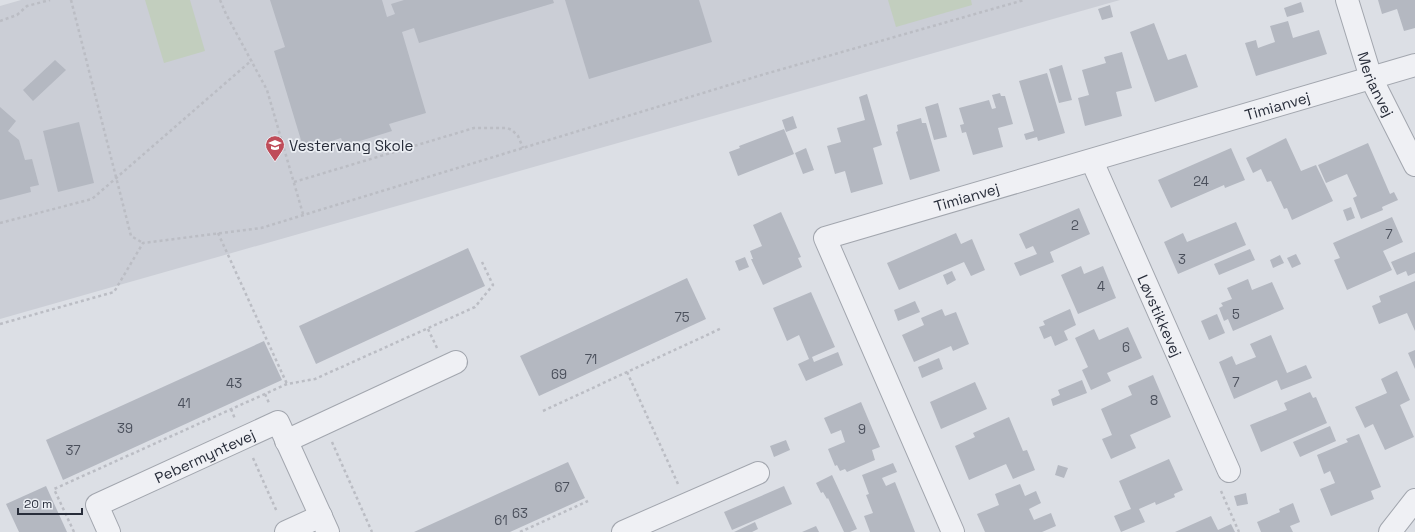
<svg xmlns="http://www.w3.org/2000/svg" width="1415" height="532" font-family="'Space Grotesk',sans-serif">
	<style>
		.built { fill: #cbced6 }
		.green { fill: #c2cebe }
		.building { fill: #b4b8c1 }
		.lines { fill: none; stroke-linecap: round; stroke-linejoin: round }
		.street-casing { stroke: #a2a6ae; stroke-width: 24 }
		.path { stroke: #bbbdc4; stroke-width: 2.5; stroke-dasharray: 3 3; stroke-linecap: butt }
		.street { stroke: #eff0f4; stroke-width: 22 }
		.labels { text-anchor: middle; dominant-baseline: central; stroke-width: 3.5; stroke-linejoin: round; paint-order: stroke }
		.number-label { font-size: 13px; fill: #4b505c }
		.street-label { font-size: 15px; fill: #282d3a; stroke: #ebeef3 }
		.poi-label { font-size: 15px; fill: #282d3a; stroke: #ebeef3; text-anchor: start }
	</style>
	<rect width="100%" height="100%" fill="#dcdfe5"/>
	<!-- built -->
	<polygon class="built" points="21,0 1120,0 0,319 0,6"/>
	<!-- green -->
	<g class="green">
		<polygon points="145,0 190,0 205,51 164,63"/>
		<polygon points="888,0 971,0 972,5 896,27"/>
	</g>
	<!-- building -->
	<g class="building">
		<polygon points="270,0 382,0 387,17 395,14 391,4 404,0 553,0 554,3 419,43 414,28 402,32 426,113 389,124 392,131 344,146 341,138 304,150 274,51 285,47"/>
		<polygon points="565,0 699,0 712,42 589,79"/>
		<polygon points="1378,0 1415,0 1415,28 1404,31 1397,9 1382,14"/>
		<polygon points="1301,2 1304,12 1287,17 1284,8"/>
		<polygon points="1110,5 1113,17 1102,20 1098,9"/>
		<polygon points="1288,21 1293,38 1319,30 1327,54 1256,76 1245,43 1256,40 1258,48 1275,42 1270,26"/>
		<polygon points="1154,23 1168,60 1186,54 1198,87 1155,102 1130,32"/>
		<polygon points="1122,52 1132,88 1116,92 1122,116 1085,126 1078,98 1089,95 1082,70 1106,63 1104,57"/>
		<polygon points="55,60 66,70 33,101 23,90"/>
		<polygon points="1062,65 1072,100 1059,103 1049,69"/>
		<polygon points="1047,73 1065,133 1038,141 1037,137 1026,140 1024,134 1034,131 1019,81"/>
		<polygon points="1000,93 1001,96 1005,96 1013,124 998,128 1003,147 973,155 966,132 962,133 960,125 964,124 959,108 989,100 992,109 996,108 992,95"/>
		<polygon points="867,94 882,145 873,148 883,184 851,193 845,171 835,174 827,146 841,142 837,128 865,120 859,97"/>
		<polygon points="938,103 947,137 934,140 925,107"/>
		<polygon points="0,107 16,121 8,131 19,140 25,160 32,159 39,185 30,187 31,192 0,200"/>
		<polygon points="793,116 797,128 786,132 782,120"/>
		<polygon points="921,118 922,123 926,123 940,171 910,180 896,132 898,131 897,125"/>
		<polygon points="79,122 94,183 58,192 43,131"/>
		<polygon points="784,129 794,154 738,176 729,152 740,148 739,146"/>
		<polygon points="1286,138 1301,171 1316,165 1333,201 1292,220 1287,208 1284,209 1271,181 1267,182 1261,169 1253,173 1246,158"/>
		<polygon points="1368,143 1390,194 1394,192 1398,200 1382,207 1383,210 1361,219 1353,198 1357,196 1347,174 1326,183 1318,165"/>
		<polygon points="806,148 814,170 803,174 795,153"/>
		<polygon points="1231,148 1245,180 1225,188 1224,185 1171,208 1158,180"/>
		<polygon points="1351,207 1355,218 1347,221 1343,210"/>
		<polygon points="1079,208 1090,234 1050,252 1054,262 1020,276 1014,263 1037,254 1033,246 1026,249 1019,234"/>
		<polygon points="781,212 801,257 798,258 802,267 763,285 751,259 753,259 750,251 762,246 753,225"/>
		<polygon points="1392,217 1403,242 1383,251 1392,270 1347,290 1334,260 1340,258 1333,243"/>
		<polygon points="1236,222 1246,245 1178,274 1164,242 1183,233 1187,242"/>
		<polygon points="956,233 961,244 972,239 985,270 971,276 964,262 899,290 887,263"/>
		<polygon points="468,248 485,286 316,364 299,326"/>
		<polygon points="1250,249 1255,260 1219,275 1214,264"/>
		<polygon points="1415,252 1415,273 1408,276 1406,271 1397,275 1391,262"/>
		<polygon points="1296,254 1301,264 1292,268 1287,258"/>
		<polygon points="1280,255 1284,263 1273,268 1270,260"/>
		<polygon points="745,257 749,267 739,271 735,261"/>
		<polygon points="1081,266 1084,274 1103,266 1116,298 1078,314 1061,275"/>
		<polygon points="952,271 956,280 947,285 943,275"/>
		<polygon points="687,278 706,319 539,396 520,356"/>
		<polygon points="1248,279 1252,290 1272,282 1284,309 1233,331 1228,319 1224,321 1219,308 1223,306 1221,303 1232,299 1227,288"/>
		<polygon points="1415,281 1415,331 1407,313 1379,324 1372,306 1381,302 1379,296"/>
		<polygon points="811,292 835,347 812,357 814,362 838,352 843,365 806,381 798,364 809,359 799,335 787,341 773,308"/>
		<polygon points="915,301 920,312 898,321 894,310"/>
		<polygon points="942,309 945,316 956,312 969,344 953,351 951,346 914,362 902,335 924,325 921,318"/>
		<polygon points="1070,309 1076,325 1064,331 1068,340 1055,346 1051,336 1044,339 1039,327 1045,325 1043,321"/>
		<polygon points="1217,314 1225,333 1209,340 1201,321"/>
		<polygon points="1128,327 1142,358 1107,373 1111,381 1091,390 1082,370 1088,367 1075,338 1094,329 1099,340"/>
		<polygon points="1271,335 1287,373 1306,365 1312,378 1281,390 1277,380 1234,399 1219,362 1232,356 1236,365 1256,357 1250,344"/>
		<polygon points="264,341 282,380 63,480 46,440"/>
		<polygon points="1415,350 1415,369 1408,353"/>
		<polygon points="939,358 943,369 922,378 918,367"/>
		<polygon points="1397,371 1410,400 1400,405 1414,437 1385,450 1373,424 1365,428 1355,407 1387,393 1381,379"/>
		<polygon points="1153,375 1171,417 1130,435 1136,448 1111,459 1102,439 1112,435 1101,409 1132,395 1128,386"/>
		<polygon points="1082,380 1087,393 1053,406 1051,399 1060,395 1058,390"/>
		<polygon points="975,382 987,409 941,429 930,402"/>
		<polygon points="1310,392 1313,398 1316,397 1327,423 1261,452 1250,425 1287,410 1284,403"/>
		<polygon points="861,402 880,447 872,450 875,460 847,472 845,469 840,471 837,465 835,466 828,449 845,442 841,430 831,434 824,418"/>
		<polygon points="1009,417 1023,451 1027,450 1035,470 1013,479 1006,464 969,480 955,446 975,437 973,433"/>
		<polygon points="1330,426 1336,441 1300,457 1293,442"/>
		<polygon points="1359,434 1381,487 1371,491 1374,499 1331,516 1320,489 1335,483 1330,471 1324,474 1317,455 1348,442 1346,439"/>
		<polygon points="786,440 790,450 774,457 770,446"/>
		<polygon points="1169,459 1183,490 1174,494 1175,497 1156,505 1155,502 1139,509 1145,522 1121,532 1114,516 1131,509 1119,481"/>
		<polygon points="568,462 585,498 510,532 414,532"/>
		<polygon points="893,463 897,472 882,478 886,486 895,482 915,532 870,532 864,516 873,513 866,495 869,494 862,475"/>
		<polygon points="1058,465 1068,468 1064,478 1055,475"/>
		<polygon points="832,475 857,529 850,532 844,532 828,498 827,499 823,492 821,493 816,483"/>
		<polygon points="1020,484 1025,496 1036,491 1041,503 1029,509 1034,520 1051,513 1056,526 1042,532 985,532 977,514 999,505 995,494"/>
		<polygon points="46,486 67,532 19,532 6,504"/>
		<polygon points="784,486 792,504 732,530 724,512"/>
		<polygon points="1246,493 1248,504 1237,506 1234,496"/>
		<polygon points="1293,503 1300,522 1290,526 1293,532 1261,532 1257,522 1280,512 1279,509"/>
		<polygon points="1211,516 1218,530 1231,524 1235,532 1175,532"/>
		<polygon points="755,522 758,529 752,532 734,532"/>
		<polygon points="816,526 819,532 802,532"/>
	</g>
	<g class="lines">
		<defs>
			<g id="street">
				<path id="s1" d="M1347 0 1371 78 1415 165"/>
				<path id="s2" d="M1092 161 1229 471"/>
				<polyline points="286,441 456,362"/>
				<path id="s3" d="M109 532 97 505 278 422 328 532"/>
				<polyline points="286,532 321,516"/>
				<polyline points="623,532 758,473"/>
				<path id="s4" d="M953 532 825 238 1415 65"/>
				<polyline points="1390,532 1415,500"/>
			</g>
		</defs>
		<!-- street casing -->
		<use href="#street" class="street-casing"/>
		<!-- path -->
		<g class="path">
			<polyline points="71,0 131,236 143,243"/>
			<polyline points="220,0 226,14 267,90 303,214"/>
			<polyline points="0,21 17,15 27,6 50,0"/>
			<polyline points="294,182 474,128 507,128 512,130 518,136 523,148"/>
			<polyline points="0,223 92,199 252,60"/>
			<polyline points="218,233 287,384"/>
			<polyline points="0,324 114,292 143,243 261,228 765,74 1024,0"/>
			<polyline points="428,329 437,348"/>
			<polyline points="627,372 678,484"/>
			<polyline points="265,394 269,403"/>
			<polyline points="231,409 235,419"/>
			<polyline points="543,411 722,328"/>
			<polyline points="332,442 372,532"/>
			<polyline points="253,458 277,512"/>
			<polyline points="1221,491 1239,532"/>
			<polyline points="74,532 54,489 287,384 315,379 475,307 493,285 482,262"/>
			<polyline points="520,532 588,501"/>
		</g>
		<!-- street -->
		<use href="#street" class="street"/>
	</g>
	<!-- icons -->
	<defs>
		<symbol id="school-pin" viewBox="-11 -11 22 30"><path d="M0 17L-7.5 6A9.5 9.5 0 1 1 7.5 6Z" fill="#bf4c59" stroke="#ebeef3"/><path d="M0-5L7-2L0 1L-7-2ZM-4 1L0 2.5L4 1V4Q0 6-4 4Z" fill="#fff"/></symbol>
	</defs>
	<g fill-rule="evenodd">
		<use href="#school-pin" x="264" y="134" width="22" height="30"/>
	</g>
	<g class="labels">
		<!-- number labels -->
		<g class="number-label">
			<text x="1201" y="181">24</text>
			<text x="1075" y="225">2</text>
			<text x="1389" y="234">7</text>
			<text x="1182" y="259">3</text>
			<text x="1101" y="286">4</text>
			<text x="1236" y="314">5</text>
			<text x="682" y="317">75</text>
			<text x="1126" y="347">6</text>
			<text x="591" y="359">71</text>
			<text x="559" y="374">69</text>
			<text x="1236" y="382">7</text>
			<text x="234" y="383">43</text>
			<text x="1154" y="400">8</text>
			<text x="184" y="403">41</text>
			<text x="125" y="428">39</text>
			<text x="862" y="429">9</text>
			<text x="73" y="450">37</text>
			<text x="562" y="487">67</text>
			<text x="520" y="513">63</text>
			<text x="501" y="520">61</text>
		</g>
		<!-- street labels -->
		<g class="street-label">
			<text stroke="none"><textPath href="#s1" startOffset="89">Merianvej</textPath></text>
			<text stroke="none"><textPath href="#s4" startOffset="792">Timianvej</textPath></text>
			<text stroke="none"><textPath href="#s4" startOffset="468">Timianvej</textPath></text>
			<text stroke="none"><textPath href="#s2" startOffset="169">Løvstikkevej</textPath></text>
			<text stroke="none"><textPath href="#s3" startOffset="148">Pebermyntevej</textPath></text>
		</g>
		<!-- poi labels -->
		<g class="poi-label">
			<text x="289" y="145">Vestervang Skole</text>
		</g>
	</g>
	<!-- scale -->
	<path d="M18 508v6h64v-6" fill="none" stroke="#282d3a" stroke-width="2"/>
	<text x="24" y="508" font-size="12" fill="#282d3a" stroke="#ebeef3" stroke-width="3" paint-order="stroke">20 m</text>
</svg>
